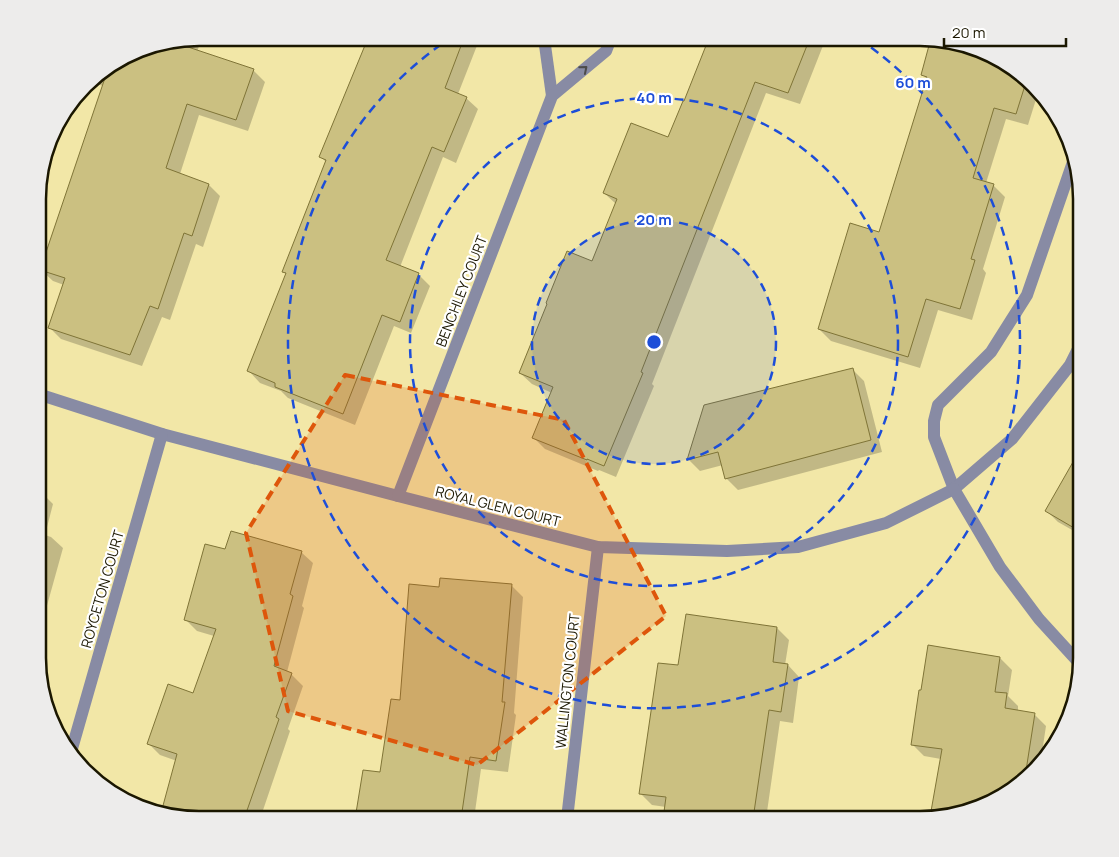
<svg xmlns="http://www.w3.org/2000/svg" width="1119" height="857" font-family="Manrope,sans-serif">
	<style>
		.shadow { fill: #0003 }
		.building { fill: #cbc081; stroke: #7f7437 }
		.lines { fill: none; stroke-linecap: round; stroke-linejoin: round }
		.lane { stroke: #888ba4; stroke-width: 12 }
		.street { stroke: #888ba4; stroke-width: 12 }
		.oneway { stroke: #4c4b4a }
		.marked { fill: #de560b; fill-opacity: 0.2; stroke: #de560b; stroke-width: 4; stroke-dasharray: 10 6; stroke-linejoin: round }
		.ring { fill: none; stroke: #1d4ed8; stroke-width: 2.5; stroke-dasharray: 9 6 }
		.labels { text-anchor: middle; dominant-baseline: central; stroke-width: 4.5; stroke-linejoin: round; paint-order: stroke }
		.street-label { font-size: 14px; fill: #1b1700; stroke: #fff }
		.rim { fill: none; stroke: #1b1700; stroke-width: 2.5 }
		.centre { fill: #1d4ed8; stroke: #fff; stroke-width: 2.5 }
		.ring-label { font-size: 15px; text-anchor: middle; font-weight: bold; fill: #1d4ed8; stroke: #fff; stroke-width: 4.5; stroke-linejoin: round; paint-order: stroke }
	</style>
	<rect width="100%" height="100%" fill="#f2e7a7"/>
	<!-- shadow -->
	<g class="shadow">
		<polygon points="199,37 202,38 197,52 253,70 265,82 248,131 199,115 180,174 209,185 220,196 203,247 196,244 170,320 162,317 142,366 61,339 50,328 64,285 53,281 41,270 103,86 97,84 92,79 147,46"/>
		<polygon points="369,38 480,38 458,94 466,98 478,109 456,163 443,157 400,267 418,274 430,286 411,333 394,326 355,425 288,398 281,391 260,383 249,371 287,275 284,272 327,163 321,157"/>
		<polygon points="695,38 826,38 800,104 766,93 652,384 654,386 616,477 599,470 598,471 545,449 534,438 552,393 532,384 520,373 593,263 616,204 604,193 669,138 685,103 708,43"/>
		<polygon points="933,38 981,50 1026,77 1038,93 1028,125 1006,119 986,183 993,185 1005,197 983,269 986,273 972,320 938,310 920,368 831,341 819,329 880,234 928,80 922,74"/>
		<polygon points="852,369 864,381 882,452 738,490 726,478 723,465 700,471 689,460"/>
		<polygon points="1081,458 1081,535 1058,522 1047,511 1065,486"/>
		<polygon points="38,491 41,492 53,504 45,535 51,537 63,548 38,638"/>
		<polygon points="226,551 301,552 313,563 302,606 304,608 287,672 291,674 303,686 288,729 290,731 260,819 189,819 162,813 177,761 160,755 148,743 194,694 214,636 197,631 185,619"/>
		<polygon points="511,585 523,597 514,713 516,715 508,772 481,769 474,819 391,819 401,701 440,588"/>
		<polygon points="687,615 777,628 789,640 785,665 788,665 799,677 793,723 780,721 766,819 664,819 666,807 652,805 640,793 679,666"/>
		<polygon points="1000,658 1012,670 1008,696 1018,706 1018,712 1034,714 1046,726 1040,766 991,803 931,817 941,759 924,756 912,744"/>
	</g>
	<!-- building -->
	<g class="building">
		<polygon points="368,38 464,38 445,88 467,97 444,152 432,147 386,260 419,273 400,322 382,315 343,414 275,387 275,383 247,371 286,273 282,272 326,160 319,157"/>
		<polygon points="709,38 810,38 788,93 755,82 641,372 643,373 604,466 587,459 587,460 532,438 553,387 519,373 547,304 546,303 567,251 592,261 617,199 603,193 631,123 668,137 683,101 684,101"/>
		<polygon points="931,38 981,50 1027,79 1016,114 994,108 973,178 994,184 971,259 975,260 960,309 926,299 908,357 818,329 850,223 879,232 927,77 921,75"/>
		<polygon points="173,42 254,69 236,120 187,104 166,168 209,184 192,236 184,233 158,309 150,306 130,355 48,328 65,278 40,270 108,69 147,46"/>
		<polygon points="853,368 871,440 725,479 718,452 687,460 704,405"/>
		<polygon points="1081,448 1081,532 1045,511"/>
		<polygon points="231,531 302,551 290,594 293,596 274,666 292,673 276,717 279,719 244,819 189,819 161,813 177,754 147,744 168,684 193,693 216,629 184,620 205,544 225,549"/>
		<polygon points="440,578 512,584 502,702 505,702 496,761 470,757 461,819 355,819 363,770 380,772 391,699 400,700 409,584 439,587"/>
		<polygon points="686,614 777,627 773,662 788,664 781,712 769,710 753,819 663,819 666,797 639,794 658,663 678,665"/>
		<polygon points="928,645 1000,657 995,692 1007,693 1005,708 1035,713 1025,777 991,803 930,817 942,749 911,745 919,690 921,690"/>
	</g>
	<g class="lines">
		<!-- lane -->
		<polyline class="lane" points="954,489 934,437 934,421 938,405 991,352 1027,295 1073,162"/>
		<!-- street -->
		<g class="street">
			<polyline points="544,38 552,96"/>
			<polyline points="38,394 162,434 398,496 598,547 727,551 798,547 886,523 954,489 1012,439 1070,365 1081,343"/>
			<polyline points="954,489 1000,567 1039,619 1081,665"/>
			<polyline points="398,496 552,96 606,51 611,38"/>
			<polyline points="71,752 162,434"/>
			<polyline points="567,819 598,547"/>
		</g>
	</g>
	<!-- one-way arrows -->
	<defs><path id="oneway-chevron" d="M-2-3.5L2.5 0L-2 3.5" fill="none" stroke-width="1.6" stroke-linecap="round" stroke-linejoin="round" transform="scale(1.25)"/></defs>
	<use class="oneway" href="#oneway-chevron" transform="translate(584 69) rotate(-40)"/>
	<!-- marked area -->
	<path class="marked" d="M345 375 564 420 666 616 477 765 288 711 246 533Z"/>
	<!-- distance rings -->
	<circle cx="654" cy="342" r="122" fill="#1d4ed8" fill-opacity=".12"/>
	<g class="ring">
		<circle cx="654" cy="342" r="122"/>
		<circle cx="654" cy="342" r="244"/>
		<path d="M859 39A366 366 0 1 1 449 39"/>
	</g>
	<g class="labels">
		<!-- street labels -->
		<g class="street-label">
			<text transform="translate(461 291) rotate(-69)">BENCHLEY COURT</text>
			<text transform="translate(498 506) rotate(14)">ROYAL GLEN COURT</text>
			<text transform="translate(102 589) rotate(-74)">ROYCETON COURT</text>
			<text transform="translate(567 681) rotate(-84)">WALLINGTON COURT</text>
		</g>
	</g>
	<!-- crop -->
	<path d="M0 0H1119V857H0ZM199 46H920A153 153 0 0 1 1073 199V658A153 153 0 0 1 920 811H199A153 153 0 0 1 46 658V199A153 153 0 0 1 199 46Z" fill="#edeceb" fill-rule="evenodd"/>
	<path class="rim" d="M199 46H920A153 153 0 0 1 1073 199V658A153 153 0 0 1 920 811H199A153 153 0 0 1 46 658V199A153 153 0 0 1 199 46Z"/>
	<circle cx="654" cy="342" r="8" class="centre"/>
	<g class="ring-label">
		<text x="913" y="88">60 m</text>
		<text x="654" y="103">40 m</text>
		<text x="654" y="225">20 m</text>
	</g>
	<!-- scale -->
	<path d="M944 38v8h122v-8" fill="none" stroke="#1b1700" stroke-width="2.5"/>
	<text x="952" y="38" font-size="15" fill="#1b1700" stroke="#ffffff" stroke-width="4" paint-order="stroke">20 m</text>
</svg>
